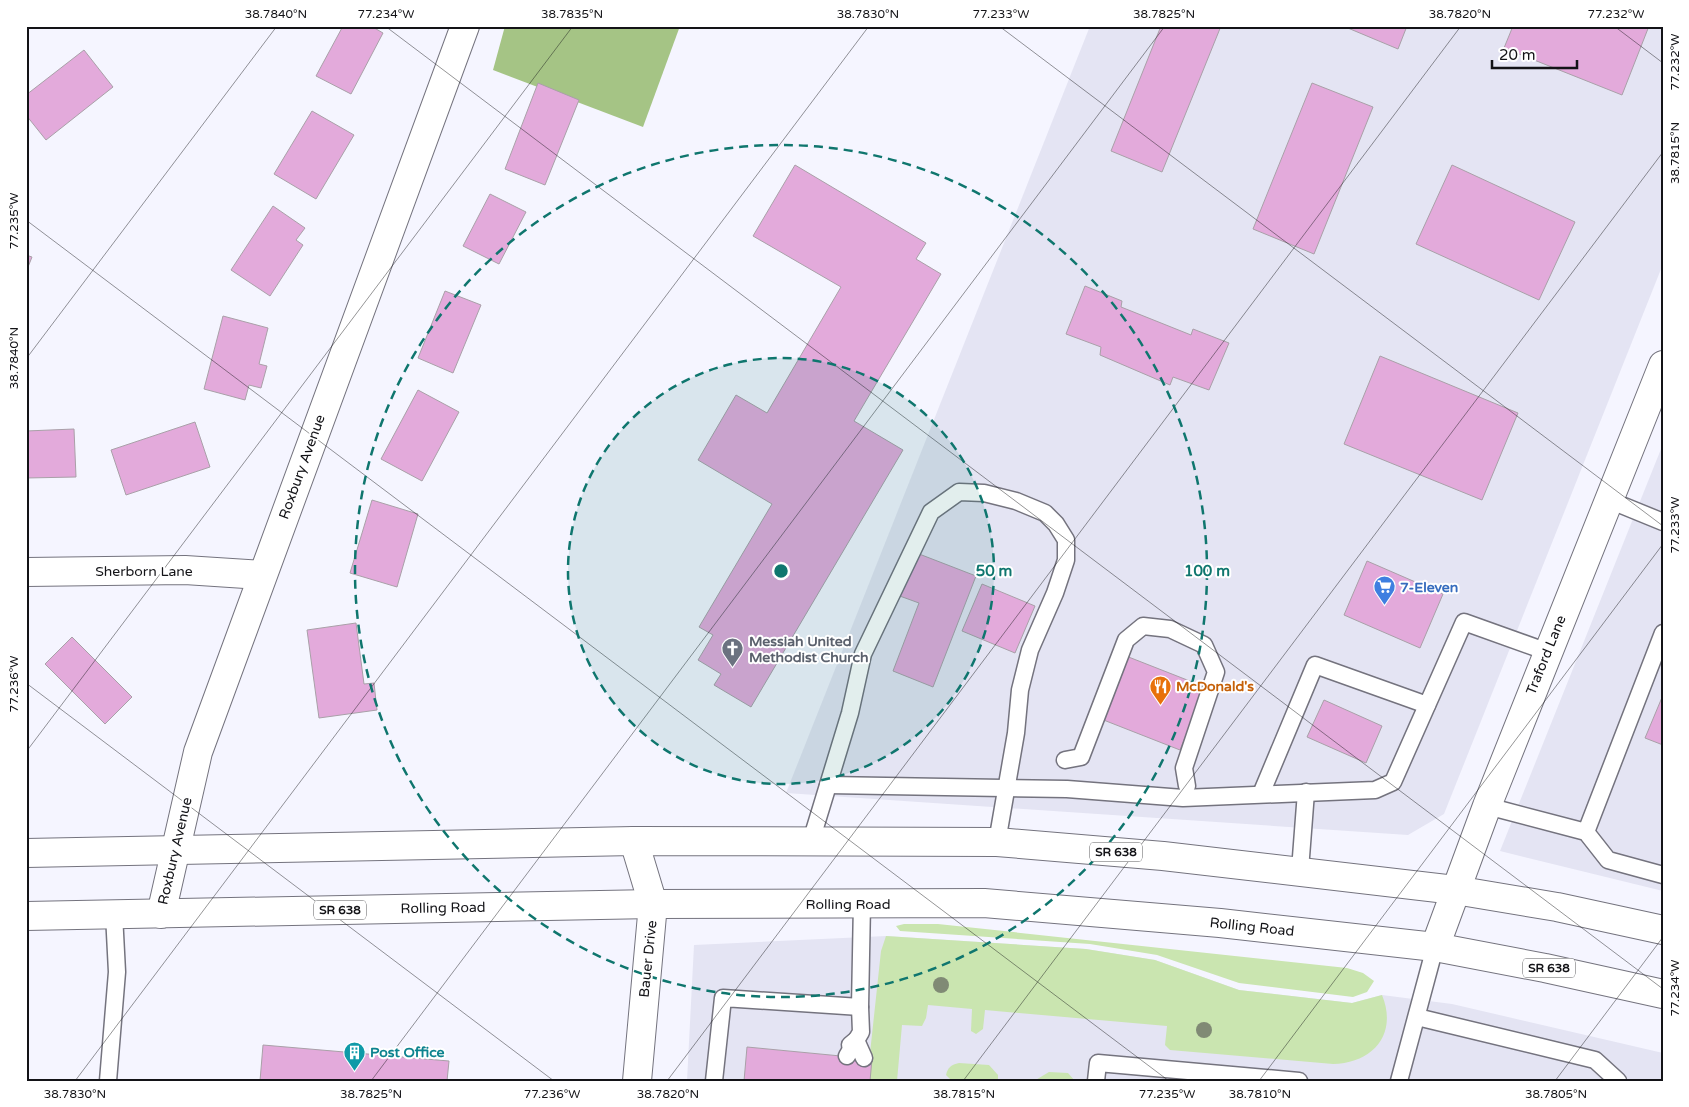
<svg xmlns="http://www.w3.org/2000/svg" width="1689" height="1107" font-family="'Varela Round',sans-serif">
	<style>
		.built { fill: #e4e4f3 }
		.green { fill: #cae5b0 }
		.forest { fill: #a5c485 }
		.building { fill: #e3aadb; stroke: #a9a0a8 }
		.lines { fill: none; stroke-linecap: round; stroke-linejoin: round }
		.lane-casing { stroke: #74737e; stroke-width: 19 }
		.street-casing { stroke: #74737e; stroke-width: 30 }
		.secondary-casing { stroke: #74737e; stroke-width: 30 }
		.primary-casing { stroke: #74737e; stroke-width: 30 }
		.lane { stroke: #fff; stroke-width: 16 }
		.street { stroke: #fff; stroke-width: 28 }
		.secondary { stroke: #fff; stroke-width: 28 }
		.primary { stroke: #fff; stroke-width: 28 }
		.tree { fill: #808a75 }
		.ticks { fill: none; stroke: #131317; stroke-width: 1; stroke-opacity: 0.45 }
		.ring { fill: none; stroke: #0f766e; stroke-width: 2.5; stroke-dasharray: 9 6 }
		.labels { text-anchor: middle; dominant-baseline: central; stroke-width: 4; stroke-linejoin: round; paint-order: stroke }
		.shield { fill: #fff; stroke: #5a5a5d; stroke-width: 1 }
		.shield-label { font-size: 12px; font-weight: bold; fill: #131317 }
		.street-label { font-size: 14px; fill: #131317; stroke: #fff }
		.shop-label { font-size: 14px; font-weight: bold; fill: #366cbe; stroke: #fff; text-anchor: start }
		.worship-label { font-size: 14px; font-weight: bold; fill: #5b616d; stroke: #fff; text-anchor: start }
		.food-label { font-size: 14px; font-weight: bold; fill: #c56008; stroke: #fff; text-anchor: start }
		.culture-label { font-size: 14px; font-weight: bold; fill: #0d838f; stroke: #fff; text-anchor: start }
		.centre { fill: #0f766e; stroke: #fff; stroke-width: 2.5 }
		.ring-label { font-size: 15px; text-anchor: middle; font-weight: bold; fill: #0f766e; stroke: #fff; stroke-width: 4; stroke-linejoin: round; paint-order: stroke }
		.neatline { fill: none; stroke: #131317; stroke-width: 2 }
		.ticks-label { font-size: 12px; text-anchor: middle; fill: #131317 }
	</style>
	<rect width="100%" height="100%" fill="#f5f5ff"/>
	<!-- built -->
	<g class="built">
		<polygon points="1090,26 1663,26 1663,264 1444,814 1408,835 786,793"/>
		<polygon points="1663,444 1663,891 1500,851"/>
		<polygon points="886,936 1086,949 1155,960 1239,990 1352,1003 1382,995 1452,1004 1663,1053 1663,1081 687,1081 694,945"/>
	</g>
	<!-- green -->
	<g class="green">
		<polygon points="904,924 938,924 1347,968 1363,973 1374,981 1367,992 1353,997 1239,983 1157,955 1090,944 900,931 896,926"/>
		<path d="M886 936 1086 949 1155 960 1239 990 1352 1003 1382 995C1398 1034 1373 1063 1333 1064L1170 1050 1165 1045 1167 1026 985 1010 983 1029 976 1034 971 1031 972 1009 928 1005 926 1018 922 1026 902 1025 897 1081H867L881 951Z"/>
		<path d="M959 1063 989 1065 998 1075V1081L950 1079 946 1075C948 1067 951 1065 959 1063Z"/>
		<polygon points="1049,1072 1068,1073 1075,1081 1034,1081"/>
	</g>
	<!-- forest -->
	<polygon class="forest" points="505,26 680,26 643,127 493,70"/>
	<!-- building -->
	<g class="building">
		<polygon points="343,26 371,26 383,33 351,94 316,76"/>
		<polygon points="1161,26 1221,26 1162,172 1111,151"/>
		<polygon points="1343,26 1407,26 1398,49"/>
		<polygon points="1513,26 1649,26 1622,95 1504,48"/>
		<polygon points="84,50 113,87 46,140 26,115 26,95"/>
		<polygon points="538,83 579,100 545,185 505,169"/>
		<polygon points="1312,83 1373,107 1314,254 1253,229"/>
		<polygon points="312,111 354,135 316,199 274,174"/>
		<polygon points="795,165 926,243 916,259 941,274 854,421 903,450 751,707 714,685 721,674 698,660 713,635 699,627 772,504 698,460 736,395 767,413 841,287 753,236"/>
		<polygon points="1452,165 1575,222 1539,300 1416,244"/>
		<polygon points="490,194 526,212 499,264 463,246"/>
		<polygon points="273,206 305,228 296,240 303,245 270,296 231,270"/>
		<polygon points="26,255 32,257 26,272"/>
		<polygon points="1085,286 1122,301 1121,307 1191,335 1193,329 1229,343 1209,390 1173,377 1170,385 1100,355 1101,347 1066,334"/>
		<polygon points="445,291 481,305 453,373 418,358"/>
		<polygon points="223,316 268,328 259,364 267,366 261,388 249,385 245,400 204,389"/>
		<polygon points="1380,356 1518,413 1482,500 1344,444"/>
		<polygon points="418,390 459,412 422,481 381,459"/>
		<polygon points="195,422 210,467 126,495 111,450"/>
		<polygon points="74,429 76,477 26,478 26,431"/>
		<polygon points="372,500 418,514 397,587 350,573"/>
		<polygon points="914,552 976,576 933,687 893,671 919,603 897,595"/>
		<polygon points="1367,561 1443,594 1420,648 1344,615"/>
		<polygon points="982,584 1035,606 1015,653 962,631"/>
		<polygon points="356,623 364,684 374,683 377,710 319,718 307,630"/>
		<polygon points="72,637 132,697 105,724 45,664"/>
		<polygon points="1126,656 1205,687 1180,750 1101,719"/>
		<polygon points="1663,695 1663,745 1645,738"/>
		<polygon points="1324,700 1382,726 1366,763 1307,737"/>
		<polygon points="263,1045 449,1061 447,1081 260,1081"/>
		<polygon points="747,1047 872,1059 870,1081 744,1081"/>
	</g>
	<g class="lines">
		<defs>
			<g id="lane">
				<polyline points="1609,500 1663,522"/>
				<polyline points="1065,760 1081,757 1126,640 1143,626 1170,629 1204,645 1216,672 1184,768 1187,786"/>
				<polyline points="828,785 1067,789 1183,798 1375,790 1393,782 1464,622 1548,652"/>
				<polyline points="1261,794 1315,665 1427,705"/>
				<polyline points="1487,806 1586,832 1608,860 1663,875"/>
				<polyline points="1586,832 1663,633"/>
				<polyline points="811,841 850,713 863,654 931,512 959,492 984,493 1016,501 1045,513 1056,524 1066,540 1066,560 1055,593 1030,650 1020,690 1016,733 997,842"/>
				<polyline points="1300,870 1306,792"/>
				<polyline points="1417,1017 1595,1060 1618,1081"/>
				<polyline points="850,1045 856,1040 864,1058"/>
				<polyline points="847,1056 861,1032 860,1007"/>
				<polyline points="108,1081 117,972 114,914"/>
				<polyline points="714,1081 723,998 860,1007 862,903"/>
				<polyline points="1096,1081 1098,1063 1299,1081"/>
				<polyline points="1399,1081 1435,947"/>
			</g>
			<g id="street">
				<polyline points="26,572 185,570 262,575"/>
				<polyline points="161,914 198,752 465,26"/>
			</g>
			<g id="secondary">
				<polyline points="634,841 653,904 637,1081"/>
				<polyline points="1435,947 1487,806 1663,365"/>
			</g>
			<g id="primary">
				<polyline points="26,853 634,841 997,842 1163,856 1455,890 1557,907 1663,930"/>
				<polyline points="26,916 653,904 984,903 1220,923 1435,947 1545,968 1663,994"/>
			</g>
		</defs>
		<!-- lane casing -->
		<use href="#lane" class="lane-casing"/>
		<!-- street casing -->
		<use href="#street" class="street-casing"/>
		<!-- secondary casing -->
		<use href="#secondary" class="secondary-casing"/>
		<!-- primary casing -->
		<use href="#primary" class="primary-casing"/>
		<!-- lane -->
		<use href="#lane" class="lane"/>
		<!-- street -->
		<use href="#street" class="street"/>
		<!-- secondary -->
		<use href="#secondary" class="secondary"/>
		<!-- primary -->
		<use href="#primary" class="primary"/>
	</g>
	<!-- trees -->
	<g class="tree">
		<circle cx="941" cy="985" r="8"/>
		<circle cx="1204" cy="1030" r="8"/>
	</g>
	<!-- ticks -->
	<path class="ticks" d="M385 26 1663 989M999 26 1663 526M1614 26 1663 63M26 220 1169 1081M26 359 277 26M26 683 554 1081M26 752 573 26M75 1081 869 26M371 1081 1165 26M667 1081 1461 26M963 1081 1663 152M1259 1081 1663 544M1555 1081 1663 937"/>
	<!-- distance rings -->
	<circle cx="781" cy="571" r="213" fill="#0f766e" fill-opacity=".12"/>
	<g class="ring">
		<circle cx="781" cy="571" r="213"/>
		<circle cx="781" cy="571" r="426"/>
	</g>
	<!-- icons -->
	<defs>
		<symbol id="supermarket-pin" viewBox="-11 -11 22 30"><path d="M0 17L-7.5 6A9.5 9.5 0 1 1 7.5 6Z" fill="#3f7fe0" stroke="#fff"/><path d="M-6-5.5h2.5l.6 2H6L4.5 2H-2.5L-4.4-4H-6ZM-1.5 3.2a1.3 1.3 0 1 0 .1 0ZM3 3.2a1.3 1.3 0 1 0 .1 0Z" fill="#fff"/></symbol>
		<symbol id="church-pin" viewBox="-11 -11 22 30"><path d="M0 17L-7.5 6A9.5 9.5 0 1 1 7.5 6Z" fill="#6b7280" stroke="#fff"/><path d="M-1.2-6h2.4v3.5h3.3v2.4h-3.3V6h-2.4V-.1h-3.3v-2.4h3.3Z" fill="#fff"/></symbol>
		<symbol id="restaurant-pin" viewBox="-11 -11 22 30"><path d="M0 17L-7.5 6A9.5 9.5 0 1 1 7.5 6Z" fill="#e8710a" stroke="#fff"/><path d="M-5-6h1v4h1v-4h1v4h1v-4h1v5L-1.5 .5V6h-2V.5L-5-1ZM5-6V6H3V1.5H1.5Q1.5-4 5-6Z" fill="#fff"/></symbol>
		<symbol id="building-pin" viewBox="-11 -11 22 30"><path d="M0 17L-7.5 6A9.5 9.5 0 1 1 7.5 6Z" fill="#0f9aa8" stroke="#fff"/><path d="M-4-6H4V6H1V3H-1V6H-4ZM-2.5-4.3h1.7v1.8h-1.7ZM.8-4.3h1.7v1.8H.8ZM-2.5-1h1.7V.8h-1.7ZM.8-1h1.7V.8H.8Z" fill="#fff"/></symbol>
	</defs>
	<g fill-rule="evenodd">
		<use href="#supermarket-pin" x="1372" y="574" width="25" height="34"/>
		<use href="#church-pin" x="720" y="636" width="25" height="34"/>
		<use href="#restaurant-pin" x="1148" y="674" width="25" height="34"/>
		<use href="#building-pin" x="342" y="1040" width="25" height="34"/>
	</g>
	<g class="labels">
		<!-- shield labels -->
		<g class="shield">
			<rect x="1090" y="842.5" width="52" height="19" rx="4"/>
			<rect x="314" y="900.5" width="52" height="19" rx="4"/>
			<rect x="1523" y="958.5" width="52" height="19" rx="4"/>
		</g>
		<g class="shield-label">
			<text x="1116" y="852">SR 638</text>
			<text x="340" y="910">SR 638</text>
			<text x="1549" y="968">SR 638</text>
		</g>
		<!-- street labels -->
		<g class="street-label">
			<text transform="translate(302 467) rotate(-70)">Roxbury Avenue</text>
			<text x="144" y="571">Sherborn Lane</text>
			<text transform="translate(1546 655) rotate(-68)">Traford Lane</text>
			<text transform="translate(175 851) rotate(-77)">Roxbury Avenue</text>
			<text x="848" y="904">Rolling Road</text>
			<text transform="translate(443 908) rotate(-1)">Rolling Road</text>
			<text transform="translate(1252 927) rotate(6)">Rolling Road</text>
			<text transform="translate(648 959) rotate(-84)">Bauer Drive</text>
		</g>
		<!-- shop labels -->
		<g class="shop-label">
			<text x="1400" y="587">7-Eleven</text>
		</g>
		<!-- worship labels -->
		<g class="worship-label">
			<text x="749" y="641">Messiah United<tspan x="749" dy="16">Methodist Church</tspan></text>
		</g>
		<!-- food labels -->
		<g class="food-label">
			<text x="1176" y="686">McDonald's</text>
		</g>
		<!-- culture labels -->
		<g class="culture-label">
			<text x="370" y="1052">Post Office</text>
		</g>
	</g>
	<circle cx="781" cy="571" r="8" class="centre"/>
	<g class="ring-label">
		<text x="994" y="576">50 m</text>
		<text x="1207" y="576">100 m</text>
	</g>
	<!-- border -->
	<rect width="1689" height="1107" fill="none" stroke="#ffffff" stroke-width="55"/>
	<!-- scale -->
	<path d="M1492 60v8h85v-8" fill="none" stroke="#131317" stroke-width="2.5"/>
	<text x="1499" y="60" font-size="15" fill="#131317" stroke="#ffffff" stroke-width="4" paint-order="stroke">20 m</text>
	<rect x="28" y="28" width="1634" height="1052" class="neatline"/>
	<g class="ticks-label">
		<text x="276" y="18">38.7840°N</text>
		<text x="386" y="18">77.234°W</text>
		<text x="572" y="18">38.7835°N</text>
		<text x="868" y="18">38.7830°N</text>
		<text x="1001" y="18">77.233°W</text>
		<text x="1164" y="18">38.7825°N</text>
		<text x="1460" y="18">38.7820°N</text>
		<text x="1616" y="18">77.232°W</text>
		<text transform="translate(1675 62) rotate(-90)" y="4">77.232°W</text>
		<text transform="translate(1675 153) rotate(-90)" y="4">38.7815°N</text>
		<text transform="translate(14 221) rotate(-90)" y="4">77.235°W</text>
		<text transform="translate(14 358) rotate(-90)" y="4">38.7840°N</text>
		<text transform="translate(1675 525) rotate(-90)" y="4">77.233°W</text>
		<text transform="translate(14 684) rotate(-90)" y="4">77.236°W</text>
		<text transform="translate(1675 988) rotate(-90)" y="4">77.234°W</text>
		<text x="75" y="1098">38.7830°N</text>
		<text x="371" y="1098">38.7825°N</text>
		<text x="552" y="1098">77.236°W</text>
		<text x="668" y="1098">38.7820°N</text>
		<text x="964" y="1098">38.7815°N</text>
		<text x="1167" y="1098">77.235°W</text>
		<text x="1260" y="1098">38.7810°N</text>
		<text x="1556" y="1098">38.7805°N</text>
	</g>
</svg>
